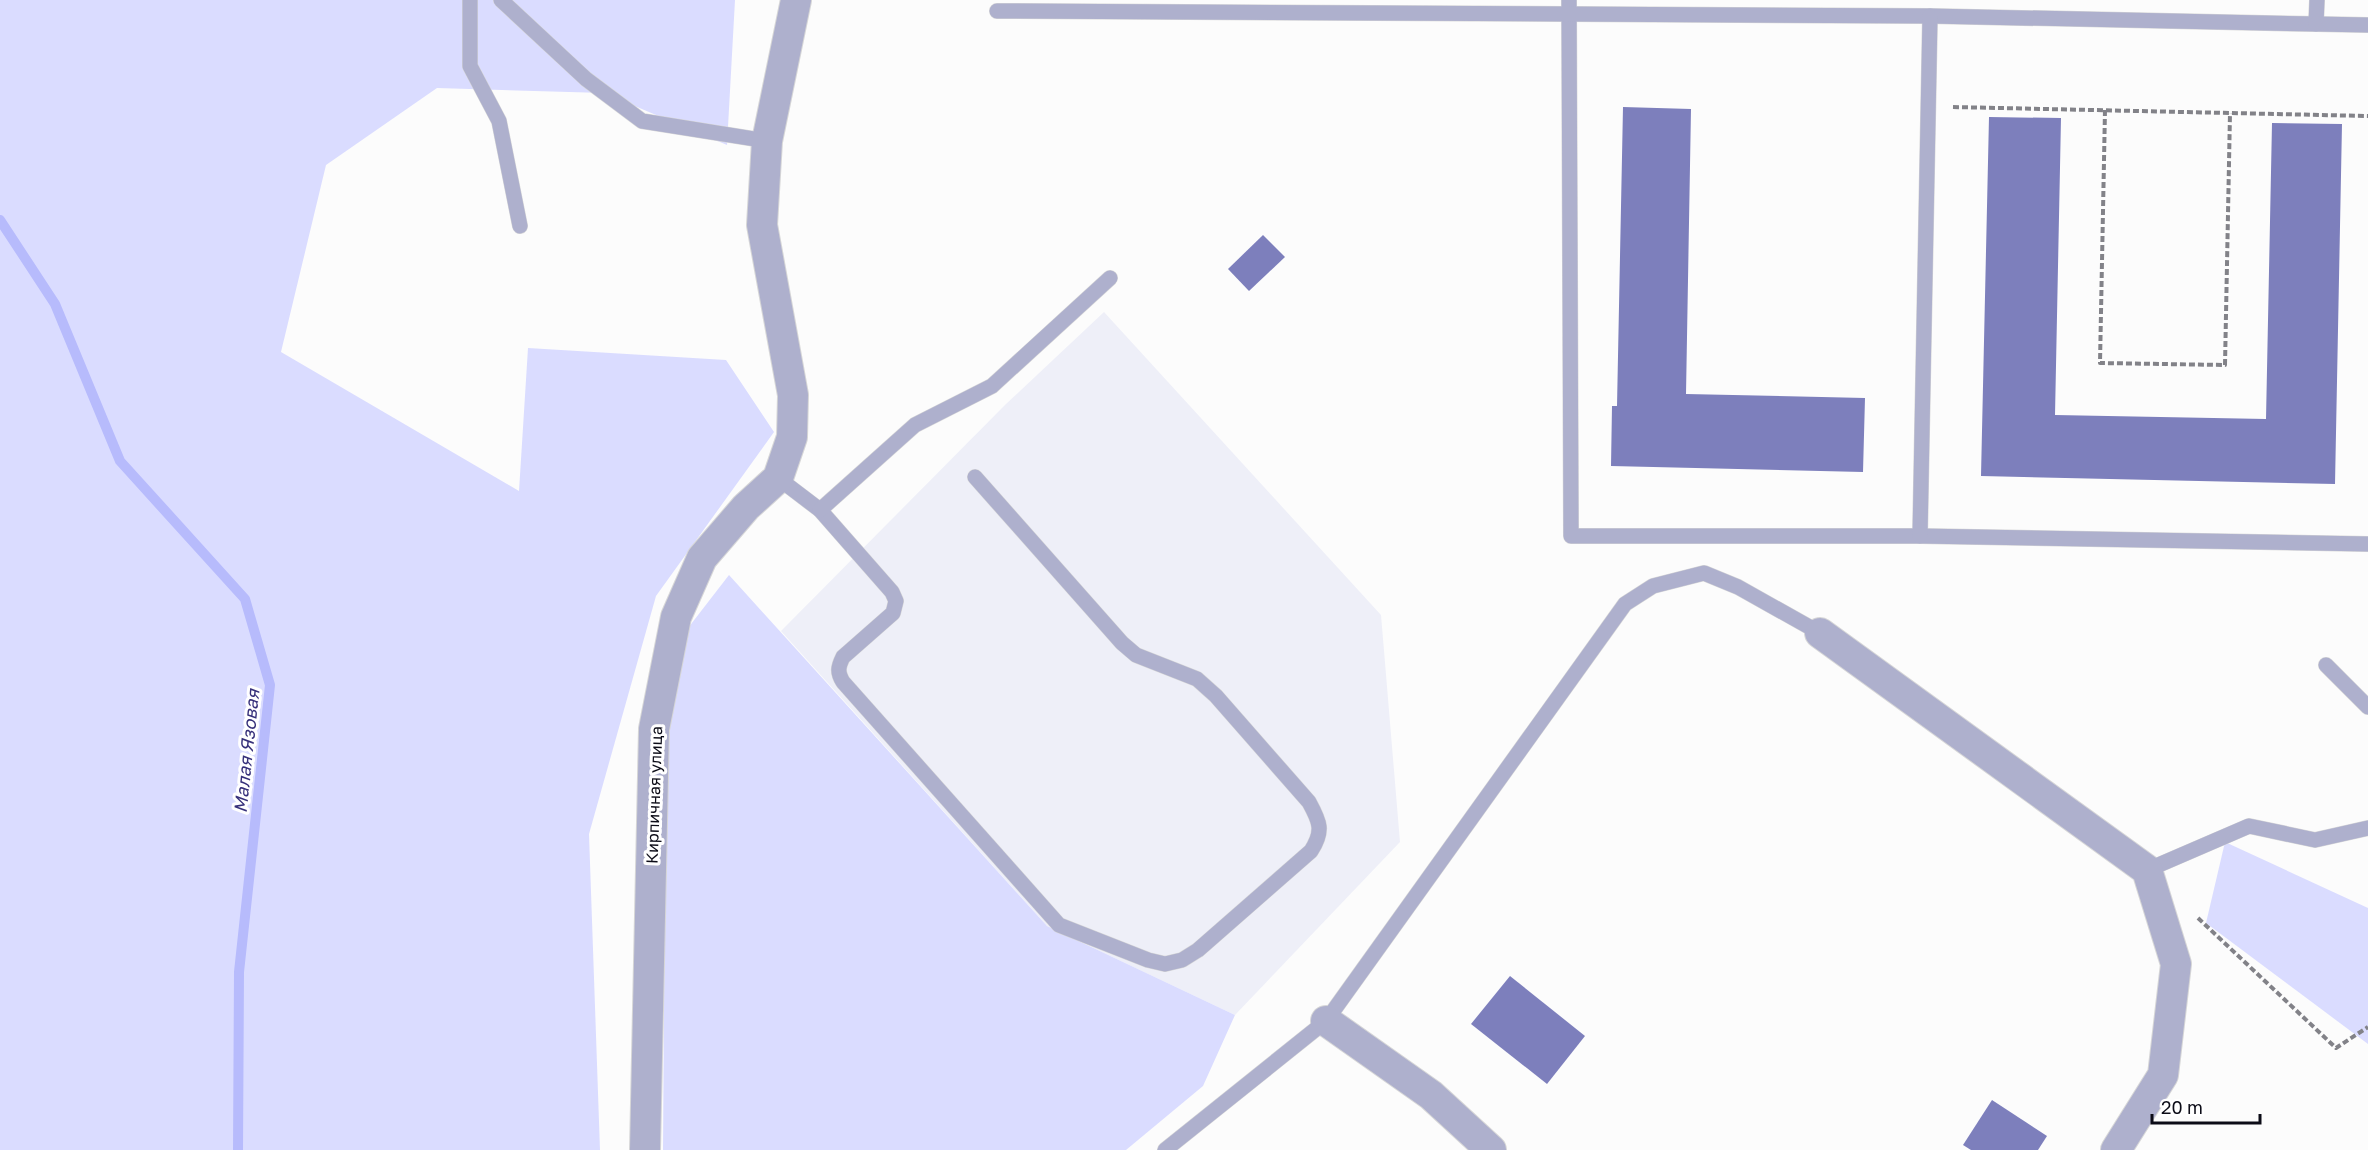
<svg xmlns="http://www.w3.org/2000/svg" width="2368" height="1150" font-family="'Golos Text',sans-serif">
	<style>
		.built { fill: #eeeff8 }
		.green { fill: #dadcff }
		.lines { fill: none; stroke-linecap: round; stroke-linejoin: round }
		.stream { stroke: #b7bbfc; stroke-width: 10 }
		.building { fill: #7d7fbc }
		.lane-casing { stroke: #d6d6d7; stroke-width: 16 }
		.street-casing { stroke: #d6d6d7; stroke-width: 32 }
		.path { stroke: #828288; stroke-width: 4; stroke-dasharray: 6 3; stroke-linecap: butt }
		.lane { stroke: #aeb0cd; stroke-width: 15 }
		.street { stroke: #aeb0cd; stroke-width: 30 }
		.labels { text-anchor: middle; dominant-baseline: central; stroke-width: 6; stroke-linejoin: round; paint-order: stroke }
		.street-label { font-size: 16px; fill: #0c0c17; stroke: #fff }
		.water-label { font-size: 18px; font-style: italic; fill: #36307a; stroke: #fff }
	</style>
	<rect width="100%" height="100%" fill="#fcfcfc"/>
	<!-- built -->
	<polygon class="built" points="1104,312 1381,615 1400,842 1235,1015 1047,926 781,631 1005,405"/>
	<!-- green -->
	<g class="green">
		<polygon points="0,0 735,0 727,145 604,93 437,88 326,165 281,352 519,491 528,348 726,360 774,432 656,596 589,834 600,1150 0,1150"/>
		<polygon points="729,575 1047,926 1235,1015 1203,1086 1126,1150 663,1150 666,733 688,628"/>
		<polygon points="2225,842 2368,908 2368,1044 2206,923"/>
	</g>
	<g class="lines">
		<!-- stream -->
		<polyline class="stream" points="0,220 55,304 120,461 245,599 270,685 239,972 238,1150"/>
	</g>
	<!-- building -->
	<g class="building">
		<polygon points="1623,107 1691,109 1686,394 1865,398 1863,472 1611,466 1612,406 1617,406"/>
		<polygon points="1989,117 2061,118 2055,415 2266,419 2272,123 2342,124 2335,484 1981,476"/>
		<polygon points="1263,235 1285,257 1249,291 1228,269"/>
		<polygon points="1510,976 1585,1036 1547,1084 1471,1024"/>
		<polygon points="1992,1100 2047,1136 2038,1150 1971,1150 1963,1145"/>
	</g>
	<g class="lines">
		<defs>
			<g id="lane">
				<polyline points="470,0 470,66 499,121 520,226"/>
				<polyline points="501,0 586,79 642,121 767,141"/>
				<polyline points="1569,0 1571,536 1920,536 2368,544"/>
				<polyline points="997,11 1930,16 2316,24 2317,0"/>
				<polyline points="2316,24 2368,25"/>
				<path d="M778 478 820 510 892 592 896 601 893 613 843 657C838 667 837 672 843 682L1059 925 1148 960 1165 964 1182 960 1198 950 1311 851C1324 831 1320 822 1309 802L1216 696 1197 679 1136 655 1122 643 975 477"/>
				<polyline points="820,510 915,425 992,386 1110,278"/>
				<polyline points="1920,536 1930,16"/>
				<polyline points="2326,665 2368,707"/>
				<polyline points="2147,870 2249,826 2315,840 2368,828"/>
				<polyline points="1165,1150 1326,1021 1625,604 1653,586 1704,573 1738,587 1820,633"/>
			</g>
			<g id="street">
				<polyline points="1820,633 2147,870 2176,964 2163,1075 2116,1150"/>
				<polyline points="1326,1021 1431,1095 1491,1150"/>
				<polyline points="645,1150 654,729 676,617 702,558 746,507 778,478 792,437 793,395 762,225 767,141 796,0"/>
			</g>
		</defs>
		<!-- lane casing -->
		<use href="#lane" class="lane-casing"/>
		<!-- street casing -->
		<use href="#street" class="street-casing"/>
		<!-- path -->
		<g class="path">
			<polyline points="1953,107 2368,116"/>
			<polyline points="2105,110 2100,363 2225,365 2230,113"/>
			<polyline points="2198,918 2336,1048 2368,1027"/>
		</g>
		<!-- lane -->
		<use href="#lane" class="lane"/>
		<!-- street -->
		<use href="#street" class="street"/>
	</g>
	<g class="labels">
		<!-- street labels -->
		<g class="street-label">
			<text transform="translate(654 795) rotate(-88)">Кирпичная улица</text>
		</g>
		<!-- water labels -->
		<g class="water-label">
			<text transform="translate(246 751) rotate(-84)">Малая Язовая</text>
		</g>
	</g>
	<!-- scale -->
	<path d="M2152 1114v9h108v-9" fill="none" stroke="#0c0c17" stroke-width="3"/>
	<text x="2161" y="1114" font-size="18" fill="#0c0c17" stroke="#ffffff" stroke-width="4.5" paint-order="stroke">20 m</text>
</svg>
